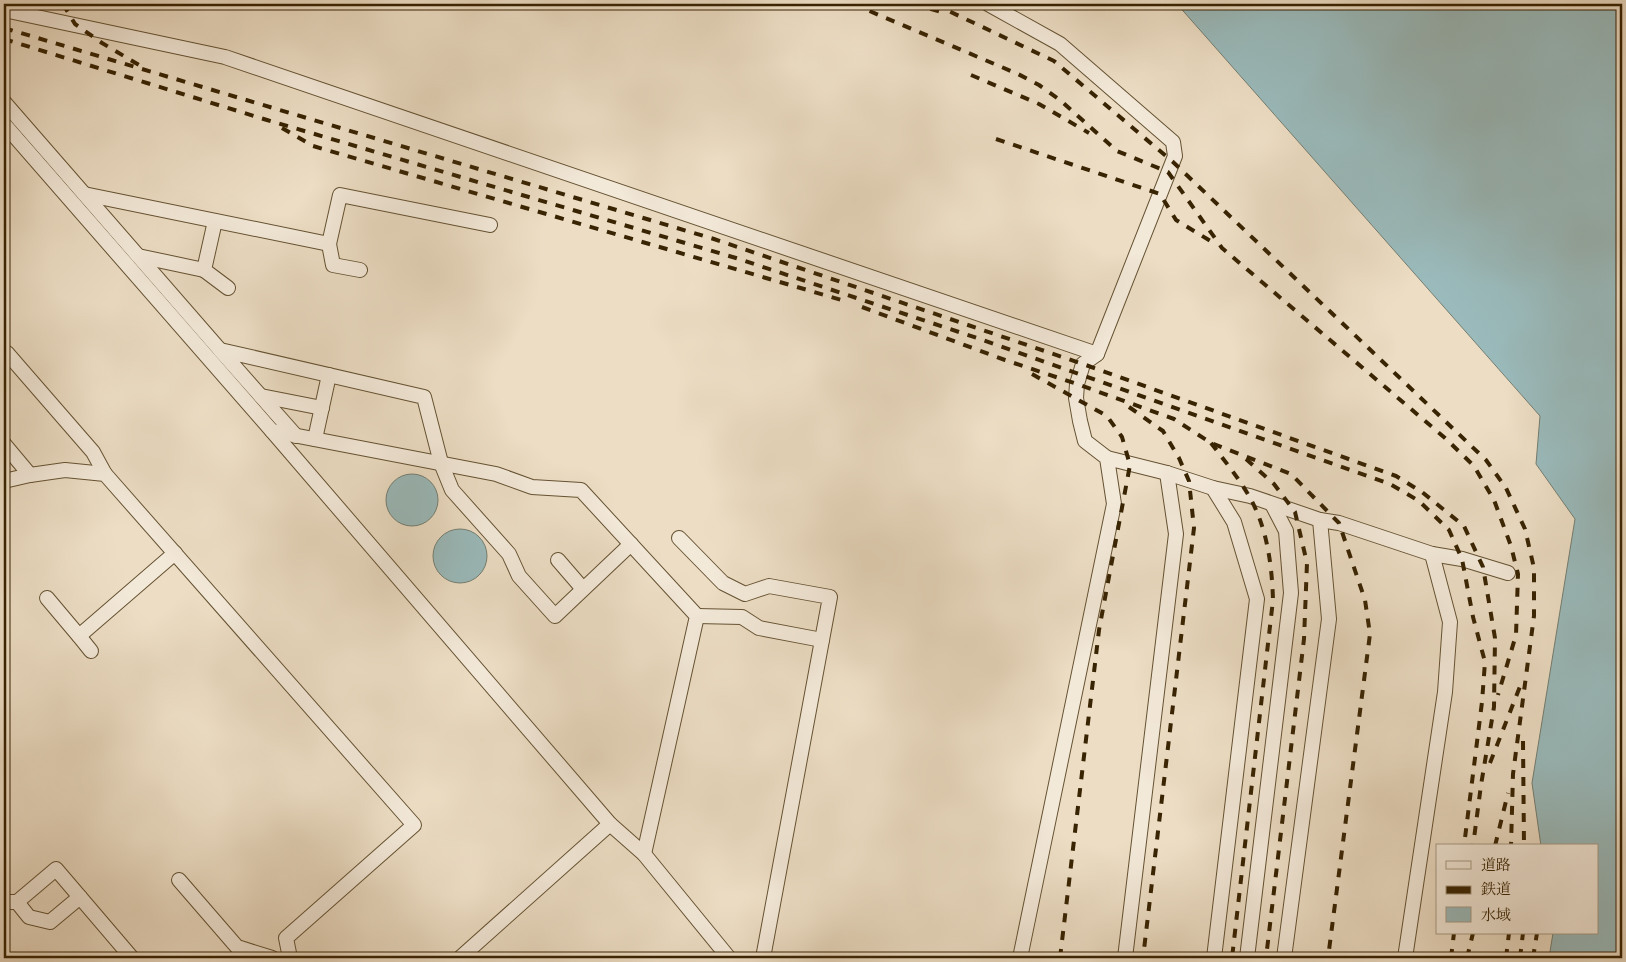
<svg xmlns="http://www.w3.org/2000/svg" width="1626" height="962" font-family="'IM FELL French Canon','Noto Serif JP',serif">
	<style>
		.water { fill: #9ababb; stroke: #737e71 }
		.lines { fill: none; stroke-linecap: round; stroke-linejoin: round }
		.minor-casing { stroke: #655232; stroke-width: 16 }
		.minor { stroke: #f3e9d9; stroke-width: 14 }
		.rail { stroke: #382302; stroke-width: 4; stroke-dasharray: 9 9; stroke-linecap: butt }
	</style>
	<rect width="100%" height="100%" fill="#ecddc4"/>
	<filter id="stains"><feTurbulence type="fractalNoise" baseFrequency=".004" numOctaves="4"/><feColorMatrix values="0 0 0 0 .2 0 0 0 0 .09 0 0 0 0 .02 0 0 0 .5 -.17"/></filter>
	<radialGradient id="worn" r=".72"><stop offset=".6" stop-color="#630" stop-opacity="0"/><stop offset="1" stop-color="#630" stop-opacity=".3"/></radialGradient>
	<!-- water -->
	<g class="water">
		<polygon points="1177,4 1622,4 1622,958 1549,958 1553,933 1597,933 1597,846 1541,846 1532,783 1575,519 1536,464 1540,416"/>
		<circle cx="412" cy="500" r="26"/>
		<circle cx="460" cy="556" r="27"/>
	</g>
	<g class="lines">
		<defs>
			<g id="minor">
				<polyline points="988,4 1060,44 1173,142 1175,156 1097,354 1083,364 1077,384 1076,398 1080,421 1085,441 1107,458 1114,504 1020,958"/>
				<polyline points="4,10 225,57 1097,354"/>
				<polyline points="4,102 220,350"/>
				<polyline points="4,124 272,431 610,824 644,854 729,958"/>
				<polyline points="84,194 329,244"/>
				<polyline points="215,221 204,270 228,288"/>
				<polyline points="138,256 204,270"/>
				<polyline points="360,270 333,265 329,244 340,195 490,225"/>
				<polyline points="4,356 7,353 93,452 105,474"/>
				<polyline points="261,396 322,408"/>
				<polyline points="272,431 496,474 532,487 581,490 697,616 644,854"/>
				<polyline points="296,436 220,350 424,397 441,463 452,490 509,554 519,576 555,616 631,544"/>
				<polyline points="315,439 329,375"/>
				<polyline points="4,444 30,475"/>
				<polyline points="1107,458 1167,473 1213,488 1250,496 1320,520 1339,523 1432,554 1462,559 1508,573"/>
				<polyline points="4,481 30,475 65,470 105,474 414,825 286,938 290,958"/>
				<polyline points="1213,488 1234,522 1257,599 1214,958"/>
				<polyline points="679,538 723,583 745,594 769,586 830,597 763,958"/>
				<polyline points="558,560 583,589"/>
				<polyline points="47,598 79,636 175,553"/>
				<polyline points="697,616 742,617 759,628 822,640"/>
				<polyline points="79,636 91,651"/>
				<polyline points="179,880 237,947 272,958"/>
				<polyline points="4,902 17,902 56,869 132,958"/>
				<polyline points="17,902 29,917 50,922 80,897"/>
				<polyline points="460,958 610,824"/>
				<polyline points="1125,958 1176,534 1167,473"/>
				<polyline points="1247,958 1291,593 1286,531 1272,504"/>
				<polyline points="1284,958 1329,619 1320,520"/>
				<polyline points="1405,958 1445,692 1450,622 1432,554"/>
			</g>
		</defs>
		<!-- minor casing -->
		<use href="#minor" class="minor-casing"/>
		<!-- minor -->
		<use href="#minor" class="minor"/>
		<!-- rail -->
		<g class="rail">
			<polyline points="63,4 75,24 102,43 139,65"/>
			<polyline points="853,4 1018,74 1039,85 1060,100 1117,151 1168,172 1222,248 1445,438 1474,466 1494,500 1511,546 1518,574 1516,635 1498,695"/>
			<polyline points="913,4 941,12"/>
			<polyline points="934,4 1054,61 1173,162 1486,460 1506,488 1525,529 1534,568 1534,616 1513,774 1511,846"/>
			<polyline points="4,28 714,239 1083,364 1396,476 1422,492 1464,526 1483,567 1495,638 1494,707 1481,785 1473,846"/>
			<polyline points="4,39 267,120 736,258 977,338 1390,484 1419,501 1449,530 1462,559 1473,617 1485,662 1482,702 1464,846"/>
			<polyline points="971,75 1039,104 1089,133"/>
			<polyline points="282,128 313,146 845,301"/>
			<polyline points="996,139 1160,194 1176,220 1217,245"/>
			<polyline points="862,307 1005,360 1077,384 1174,419 1211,443 1291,474 1339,523 1365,600 1370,634 1328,958"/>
			<polyline points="1032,374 1107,416 1122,437 1130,465 1099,630 1060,958"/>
			<polyline points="1129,407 1163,431 1179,458 1189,481 1194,528 1143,958"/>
			<path d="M1211 443C1224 460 1238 477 1249 496 1267 527 1272 565 1273 600L1232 958"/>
			<polyline points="1246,459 1274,484 1295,512 1307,563 1304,639 1266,958"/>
			<polyline points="1523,741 1524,846"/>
			<polyline points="1490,763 1521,684"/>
			<polyline points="1495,846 1508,793"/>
			<polyline points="1451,958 1454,933"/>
			<polyline points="1467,958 1473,933"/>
			<polyline points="1506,958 1509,933"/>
			<polyline points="1520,958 1523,933"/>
			<polyline points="1533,958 1537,933"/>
		</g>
	</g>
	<!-- margin -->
	<rect width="1626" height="962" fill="none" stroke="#ecddc4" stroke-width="20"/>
	<rect x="5" y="5" width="1616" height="952" fill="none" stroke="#382302" stroke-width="2.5"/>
	<rect x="10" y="10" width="1606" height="942" fill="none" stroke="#382302"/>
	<!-- legend -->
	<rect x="1436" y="844" width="162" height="90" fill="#f3e9d9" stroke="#a89a83"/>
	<rect x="1446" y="861" width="25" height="8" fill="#f3e9d9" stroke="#a89a83"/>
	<text x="1481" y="870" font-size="15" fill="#382302">道路</text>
	<rect x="1446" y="886" width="25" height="8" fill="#382302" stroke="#a89a83"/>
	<text x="1481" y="894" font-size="15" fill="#382302">鉄道</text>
	<rect x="1446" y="907" width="25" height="15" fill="#9ababb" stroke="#a89a83"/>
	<text x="1481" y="920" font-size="15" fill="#382302">水域</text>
	<rect width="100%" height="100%" filter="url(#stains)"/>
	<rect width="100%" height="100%" fill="url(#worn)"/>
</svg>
